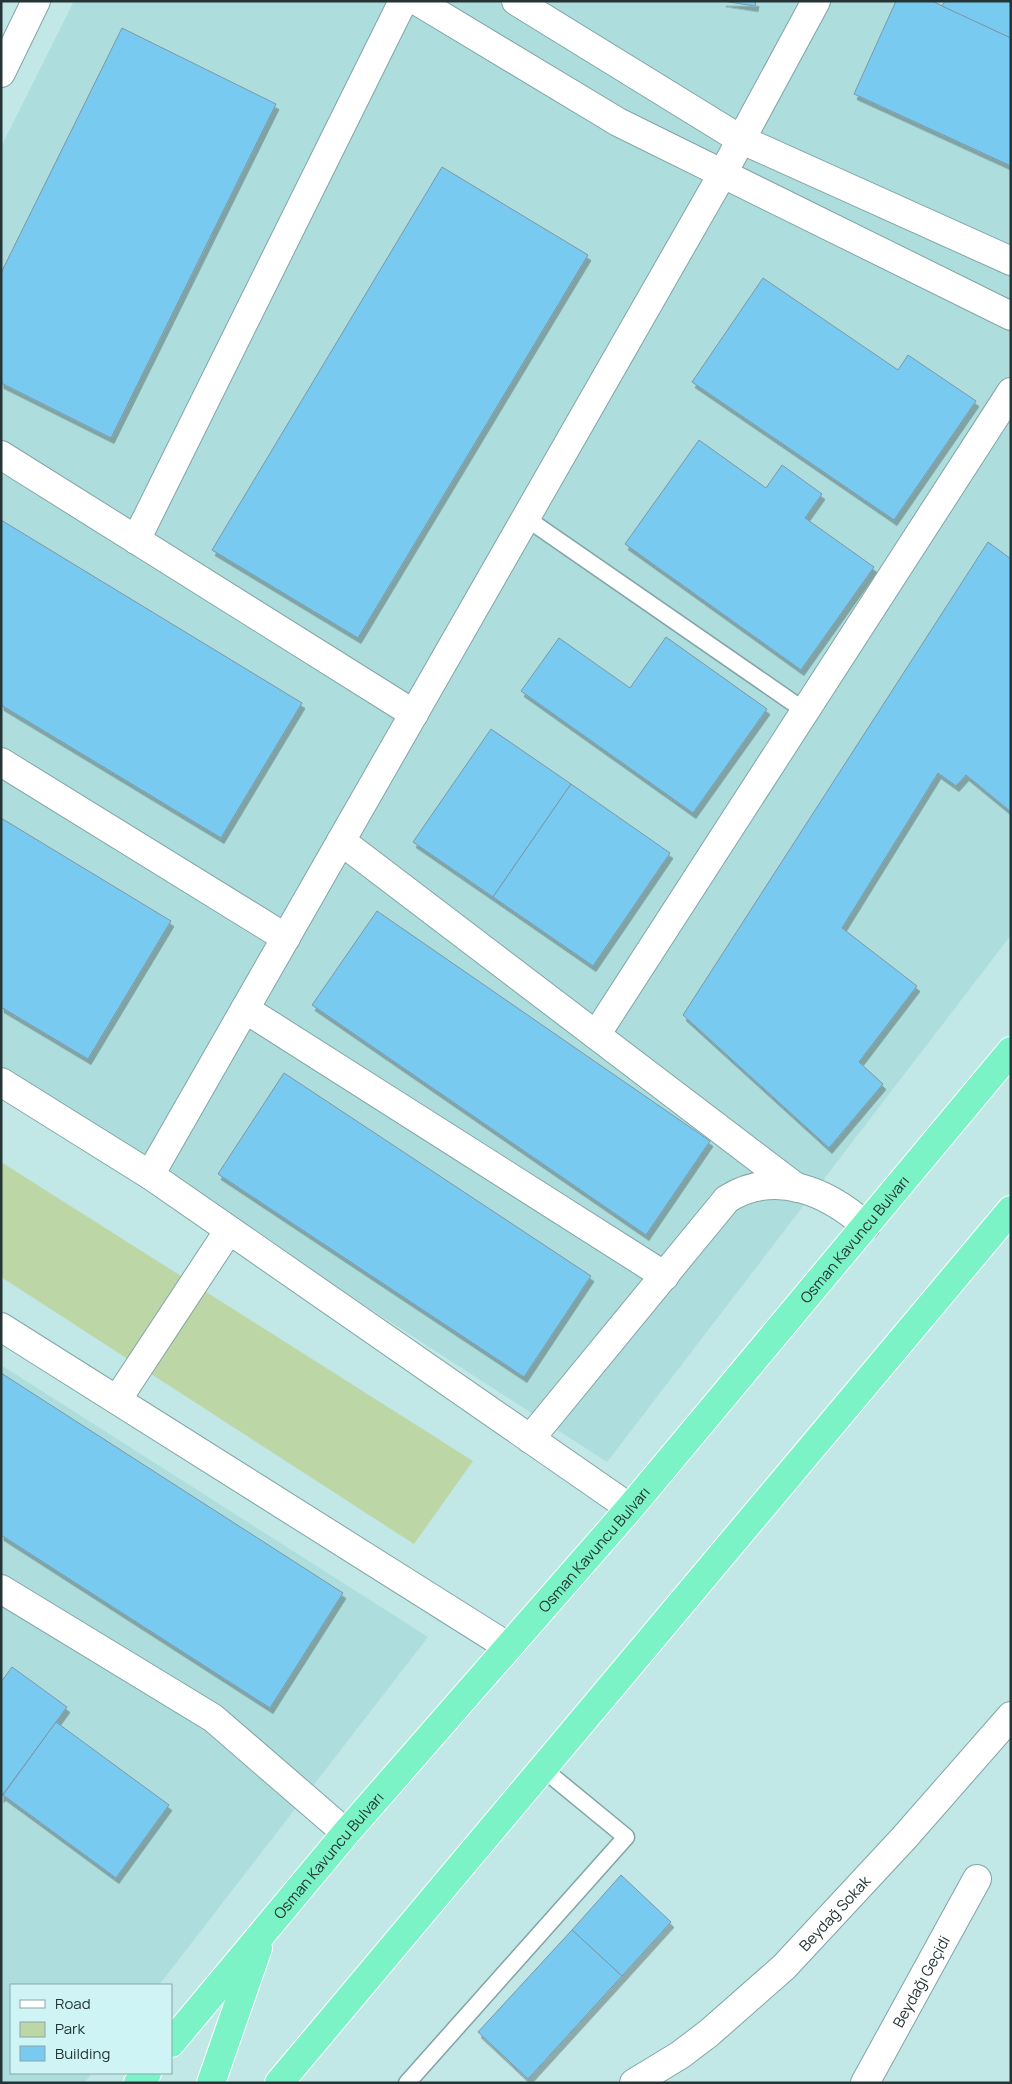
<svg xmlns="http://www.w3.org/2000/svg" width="1012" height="2084" font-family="Manrope,sans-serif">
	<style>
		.built { fill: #aeddde }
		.green { fill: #bcd7a5 }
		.building { fill: #79caf1; stroke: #7b98a6; filter: url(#shadow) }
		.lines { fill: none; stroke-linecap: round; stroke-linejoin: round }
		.service-casing { stroke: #81a5a6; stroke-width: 19 }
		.minor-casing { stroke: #81a5a6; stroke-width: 30 }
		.trunk-casing { stroke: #fff; stroke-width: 30 }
		.service { stroke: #fff; stroke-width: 16 }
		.minor { stroke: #fff; stroke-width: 28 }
		.trunk { stroke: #7bf3c6; stroke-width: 28 }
		.labels { text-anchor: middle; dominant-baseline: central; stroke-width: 4.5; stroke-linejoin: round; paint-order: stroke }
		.street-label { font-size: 15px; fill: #253434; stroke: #cef4f5 }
	</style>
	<defs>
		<filter id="shadow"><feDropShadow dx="3" dy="5.5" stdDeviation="0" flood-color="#0004"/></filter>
	</defs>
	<rect width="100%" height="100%" fill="#c1e7e7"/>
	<!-- built -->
	<g class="built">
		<polygon points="74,1 1011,1 1011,935 607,1462 1,1070 1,147"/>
		<polygon points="1,1365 428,1637 159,1985 11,1985 11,2073 92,2073 84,2083 1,2083"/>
	</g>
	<!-- green -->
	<polygon class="green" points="1,1162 473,1461 414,1544 1,1277"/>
	<!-- building -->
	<g class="building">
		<polygon points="723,1 756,1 755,6"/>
		<polygon points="896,1 932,1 1011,38 1011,166 854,94"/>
		<polygon points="945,1 1011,1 1011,38 942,6"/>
		<polygon points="122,28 276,104 111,438 1,383 1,273"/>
		<polygon points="442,167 588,255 358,638 212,550"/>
		<polygon points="763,278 898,370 908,355 976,401 894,520 692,382"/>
		<polygon points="699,440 766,488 782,465 822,494 805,518 874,567 801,670 625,544"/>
		<polygon points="1,520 302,703 221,838 1,705"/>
		<polygon points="988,542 1011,559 1011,812 966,775 956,786 938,773 842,928 917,986 859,1062 883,1084 829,1148 683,1015"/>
		<polygon points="666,637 767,709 693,813 521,691 559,638 630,688"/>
		<polygon points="491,729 571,784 493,897 413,842"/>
		<polygon points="571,784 670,853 593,966 493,897"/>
		<polygon points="1,818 171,921 88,1059 1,1007"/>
		<polygon points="377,911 710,1141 646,1235 312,1005"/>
		<polygon points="284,1073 591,1276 524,1377 218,1174"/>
		<polygon points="1,1373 343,1593 270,1708 1,1535"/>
		<polygon points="12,1667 67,1707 1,1797 1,1682"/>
		<polygon points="56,1722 169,1805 116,1878 3,1795"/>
		<polygon points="621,1875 671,1922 622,1976 572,1930"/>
		<polygon points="572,1930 622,1976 528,2079 478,2032"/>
	</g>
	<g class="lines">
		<defs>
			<g id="service">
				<polyline points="526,518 805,711"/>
				<polyline points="407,2083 626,1837 542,1768"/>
			</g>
			<g id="minor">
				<polyline points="417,1 618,122 1011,316"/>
				<polyline points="516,1 740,139 1011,261"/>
				<polyline points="1,73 36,1"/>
				<polyline points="1,455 414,714"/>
				<polyline points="136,540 403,1"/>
				<polyline points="1,762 286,938"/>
				<polyline points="341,841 797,1188"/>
				<polyline points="245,1009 665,1276"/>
				<polyline points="596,1035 1011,392"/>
				<polyline points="1,1082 150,1175 630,1508"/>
				<polyline points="150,1175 723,173 816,1"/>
				<polyline points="1,1327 507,1646"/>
				<polyline points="117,1400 229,1230"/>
				<path d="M530 1439 727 1199C775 1169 827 1191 866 1226"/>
				<polyline points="1,1589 213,1718 346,1833"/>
				<path id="s1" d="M634 2083 680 2055 709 2033 784 1967 904 1838 1011 1716"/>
				<path id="s2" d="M865 2083 977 1879"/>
			</g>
			<g id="trunk">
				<path id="s3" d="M171 2043 346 1833 630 1508 1011 1051"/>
				<polyline points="138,2083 147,2073"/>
				<polyline points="211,2083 258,1948"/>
				<polyline points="279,2083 1011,1210"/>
			</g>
		</defs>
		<!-- service casing -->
		<use href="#service" class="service-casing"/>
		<!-- minor casing -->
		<use href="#minor" class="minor-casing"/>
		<!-- trunk casing -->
		<use href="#trunk" class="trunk-casing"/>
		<!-- service -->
		<use href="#service" class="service"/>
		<!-- minor -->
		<use href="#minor" class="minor"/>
		<!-- trunk -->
		<use href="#trunk" class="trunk"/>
	</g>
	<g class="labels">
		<!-- street labels -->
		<g class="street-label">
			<text stroke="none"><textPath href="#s3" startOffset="1055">Osman Kavuncu Bulvarı</textPath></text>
			<text stroke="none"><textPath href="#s3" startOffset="650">Osman Kavuncu Bulvarı</textPath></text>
			<text stroke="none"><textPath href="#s3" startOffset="245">Osman Kavuncu Bulvarı</textPath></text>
			<text stroke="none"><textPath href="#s1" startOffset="264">Beydağ Sokak</textPath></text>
			<text stroke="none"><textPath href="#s2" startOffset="116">Beydağı Geçidi</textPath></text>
		</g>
	</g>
	<!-- border -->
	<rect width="1012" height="2084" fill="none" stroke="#253434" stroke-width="5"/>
	<!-- legend -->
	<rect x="10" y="1984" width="162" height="90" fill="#cef4f5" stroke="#8aa7a8"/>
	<rect x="20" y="2000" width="25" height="8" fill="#ffffff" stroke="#8aa7a8"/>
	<text x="55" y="2009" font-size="15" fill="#253434">Road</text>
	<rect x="20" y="2022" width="25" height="15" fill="#bcd7a5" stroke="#8aa7a8"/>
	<text x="55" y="2034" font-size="15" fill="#253434">Park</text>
	<rect x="20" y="2046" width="25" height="15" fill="#79caf1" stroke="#8aa7a8"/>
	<text x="55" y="2059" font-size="15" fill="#253434">Building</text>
</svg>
